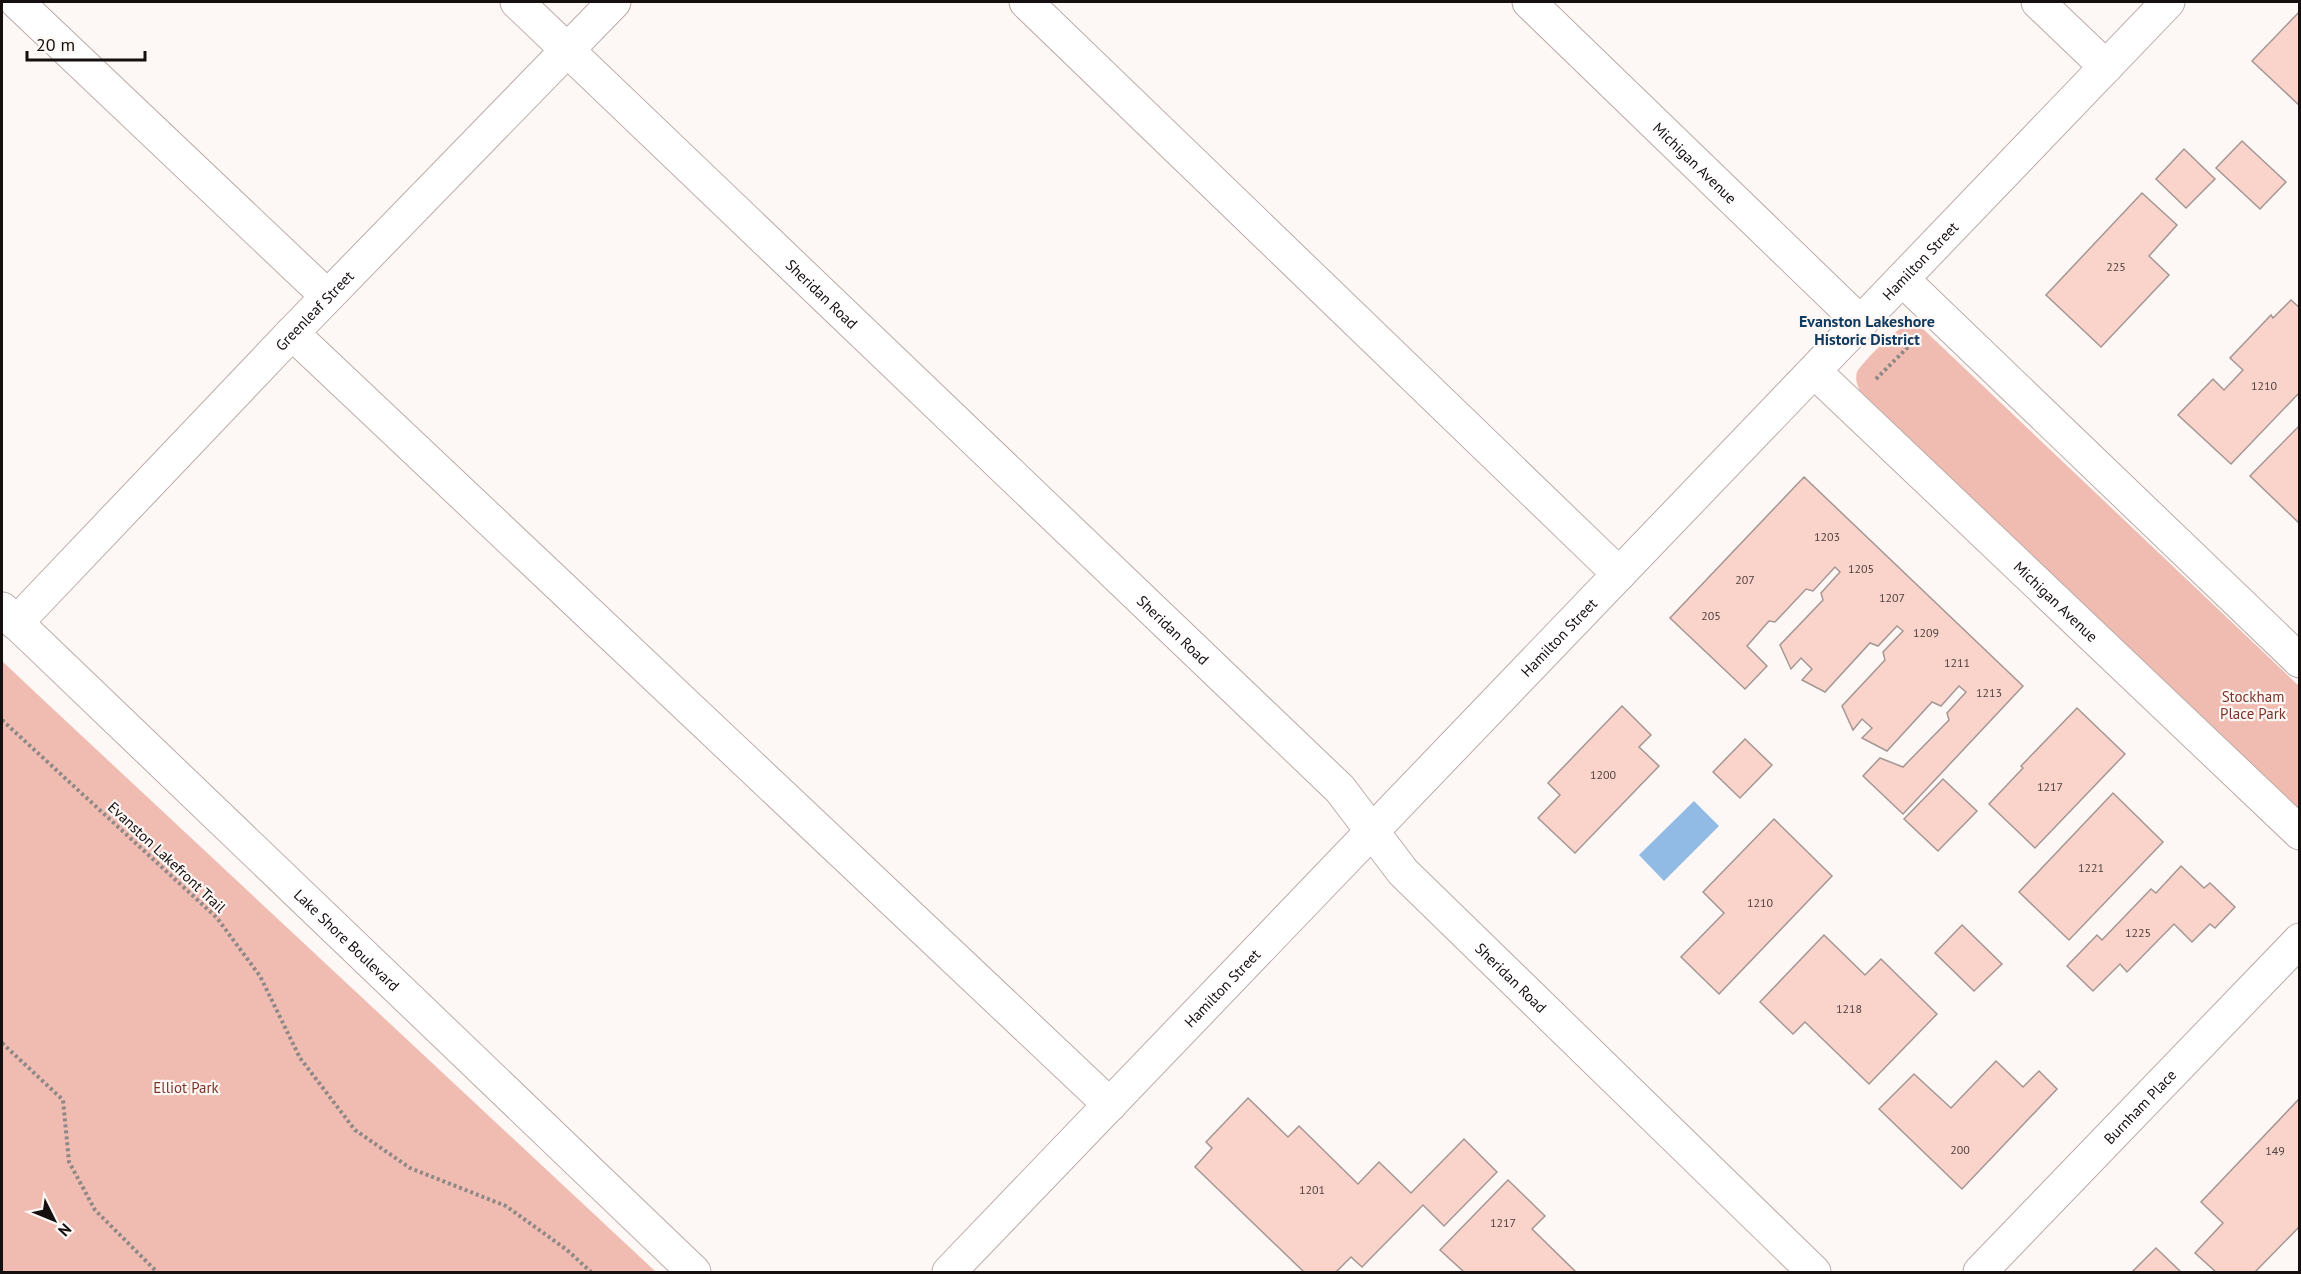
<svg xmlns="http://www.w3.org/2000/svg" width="2301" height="1274" font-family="'PT Sans',sans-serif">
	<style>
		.green { fill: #f0bcb1 }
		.water { fill: #91bbe5 }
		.building { fill: #fad3cb; stroke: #a59794; stroke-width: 1.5 }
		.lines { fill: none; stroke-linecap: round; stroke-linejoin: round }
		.minor-casing { stroke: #bbaca9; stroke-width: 35 }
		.major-casing { stroke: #bbaca9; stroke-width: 35 }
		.path { stroke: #8e8887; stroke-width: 4; stroke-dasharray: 3 3; stroke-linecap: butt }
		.minor { stroke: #fff; stroke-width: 33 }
		.major { stroke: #fff; stroke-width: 33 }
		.labels { text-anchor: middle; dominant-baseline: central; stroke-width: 4.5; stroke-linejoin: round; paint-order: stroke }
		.number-label { font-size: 12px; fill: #4e413e }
		.street-label { font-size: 15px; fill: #15100f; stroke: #fdf7f5 }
		.park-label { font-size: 15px; fill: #7d3327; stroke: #fdf7f5 }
		.neighbourhood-label { font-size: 16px; font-weight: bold; fill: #103a60; stroke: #fdf7f5 }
	</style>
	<rect width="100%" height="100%" fill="#fdf7f5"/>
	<!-- green -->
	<g class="green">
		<path d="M1911 322 1921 327 2299 686V813L1860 391C1857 385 1855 379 1857 372 1862 362 1900 325 1911 322Z"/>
		<polygon points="2,661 37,694 656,1272 2,1272"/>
	</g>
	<!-- water -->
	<polygon class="water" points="1694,801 1719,826 1664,881 1639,855"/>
	<!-- building -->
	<g class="building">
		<polygon points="2300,11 2300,106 2252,61"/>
		<polygon points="2242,141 2286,182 2260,209 2216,168"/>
		<polygon points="2184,149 2215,179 2186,208 2156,179"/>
		<polygon points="2142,193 2177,225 2149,256 2169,275 2101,347 2046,295"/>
		<polygon points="2291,300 2300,308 2300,392 2231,464 2178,415 2213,379 2224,390 2243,370 2230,358 2271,315 2273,318"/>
		<polygon points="2300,425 2300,524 2250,476"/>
		<polygon points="1804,477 2023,686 1903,814 1863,776 1880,758 1903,767 1949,720 1947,713 1966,692 1959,686 1941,706 1932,702 1887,751 1862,738 1872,728 1862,719 1853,730 1842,706 1885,660 1883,652 1903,631 1897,626 1878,646 1870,643 1825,692 1802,680 1812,669 1801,658 1791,669 1780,645 1823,600 1821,593 1840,572 1835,567 1813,591 1806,589 1775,622 1769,621 1747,646 1767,666 1745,689 1670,618"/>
		<polygon points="1622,706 1651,735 1639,747 1659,766 1575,853 1538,818 1560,795 1548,783"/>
		<polygon points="2077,708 2125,754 2035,848 1989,804 2023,768 2021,766"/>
		<polygon points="1745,739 1772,765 1740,798 1713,772"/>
		<polygon points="1943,779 1977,811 1938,851 1904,819"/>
		<polygon points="2113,793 2163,842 2069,940 2019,892"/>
		<polygon points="1774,819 1832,876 1719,994 1681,957 1724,913 1703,892"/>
		<polygon points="2181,866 2204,888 2210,883 2235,907 2215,928 2210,924 2192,942 2174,924 2127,972 2120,964 2093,991 2067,966 2097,935 2102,940 2151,889 2156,893"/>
		<polygon points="1962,925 2002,964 1974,991 1935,953"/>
		<polygon points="1824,935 1865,975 1881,959 1937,1014 1869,1084 1805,1022 1793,1034 1760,1002"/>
		<polygon points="1996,1061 2023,1087 2039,1071 2057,1089 1962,1189 1879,1109 1914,1074 1951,1108"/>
		<polygon points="1248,1098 1288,1137 1299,1126 1358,1184 1379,1162 1411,1193 1464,1139 1497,1172 1444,1226 1423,1205 1362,1267 1351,1257 1336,1272 1304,1272 1195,1167 1212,1148 1206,1142"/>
		<polygon points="2300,1098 2300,1226 2255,1272 2216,1272 2195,1253 2223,1223 2201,1202"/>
		<polygon points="1508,1180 1545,1216 1532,1229 1576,1272 1464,1272 1440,1250"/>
		<polygon points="2156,1248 2181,1272 2132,1272"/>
	</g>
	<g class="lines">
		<defs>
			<g id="minor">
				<polyline points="17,2 327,296"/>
				<polyline points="1026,2 1619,574"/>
				<path id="s1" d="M1529 2 1861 323"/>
				<polyline points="2038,2 2106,67"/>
				<polyline points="1902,279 2300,661"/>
				<polyline points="292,333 1110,1105"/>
				<path id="s2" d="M1814 371 2300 833"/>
				<path id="s3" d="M2 609 694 1272"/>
				<path id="s4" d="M16 623 292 333 614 2"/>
				<path id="s5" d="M949 1272 2168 2"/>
			</g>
			<g id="major">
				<path id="s6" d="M517 2 1340 789 1403 872 1814 1272"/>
				<path id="s7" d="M1980 1272 2300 940"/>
			</g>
		</defs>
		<!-- minor casing -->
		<use href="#minor" class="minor-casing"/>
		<!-- major casing -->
		<use href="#major" class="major-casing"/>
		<!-- path -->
		<g class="path">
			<polyline points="1876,379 1913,342"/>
			<polyline points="2,720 217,918 260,976 300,1058 355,1130 410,1168 506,1206 567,1250 591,1272"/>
			<polyline points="2,1043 63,1100 69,1162 95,1210 157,1272"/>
		</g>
		<!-- minor -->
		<use href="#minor" class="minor"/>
		<!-- major -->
		<use href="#major" class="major"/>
	</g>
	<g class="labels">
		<!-- number labels -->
		<g class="number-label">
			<text x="2116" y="266">225</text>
			<text x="2264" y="385">1210</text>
			<text x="1827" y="536">1203</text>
			<text x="1861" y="568">1205</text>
			<text x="1745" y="579">207</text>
			<text x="1892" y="597">1207</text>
			<text x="1711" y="615">205</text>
			<text x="1926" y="632">1209</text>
			<text x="1957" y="662">1211</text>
			<text x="1989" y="692">1213</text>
			<text x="1603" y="774">1200</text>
			<text x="2050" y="786">1217</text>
			<text x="2091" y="867">1221</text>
			<text x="1760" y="902">1210</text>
			<text x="2138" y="932">1225</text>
			<text x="1849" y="1008">1218</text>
			<text x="1960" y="1149">200</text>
			<text x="2275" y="1150">149</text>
			<text x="1312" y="1189">1201</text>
			<text x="1503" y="1222">1217</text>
		</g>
		<!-- street labels -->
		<g class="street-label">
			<text stroke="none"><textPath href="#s1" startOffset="231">Michigan Avenue</textPath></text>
			<text stroke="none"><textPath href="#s5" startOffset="1402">Hamilton Street</textPath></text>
			<text stroke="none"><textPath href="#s6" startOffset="422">Sheridan Road</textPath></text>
			<text stroke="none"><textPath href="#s4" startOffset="432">Greenleaf Street</textPath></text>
			<text stroke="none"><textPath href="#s2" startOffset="334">Michigan Avenue</textPath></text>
			<text stroke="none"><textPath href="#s6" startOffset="908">Sheridan Road</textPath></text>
			<text stroke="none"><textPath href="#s5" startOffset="880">Hamilton Street</textPath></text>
			<text transform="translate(167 857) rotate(43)">Evanston Lakefront Trail</text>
			<text stroke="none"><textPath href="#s3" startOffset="478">Lake Shore Boulevard</textPath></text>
			<text stroke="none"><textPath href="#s6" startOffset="1394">Sheridan Road</textPath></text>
			<text stroke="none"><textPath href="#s5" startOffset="394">Hamilton Street</textPath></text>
			<text stroke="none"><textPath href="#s7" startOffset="230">Burnham Place</textPath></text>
		</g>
		<!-- park labels -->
		<g class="park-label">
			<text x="2253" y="696">Stockham<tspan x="2253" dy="17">Place Park</tspan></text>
			<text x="186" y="1087">Elliot Park</text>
		</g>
		<!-- neighbourhood labels -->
		<g class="neighbourhood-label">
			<text x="1867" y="321">Evanston Lakeshore<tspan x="1867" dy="18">Historic District</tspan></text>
		</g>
	</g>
	<!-- border -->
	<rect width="2301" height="1274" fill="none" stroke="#15100f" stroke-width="6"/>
	<!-- north arrow -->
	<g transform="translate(54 1220) rotate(133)" stroke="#fdf7f5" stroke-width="4.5" paint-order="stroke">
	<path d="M0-4.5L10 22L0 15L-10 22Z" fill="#15100f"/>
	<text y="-9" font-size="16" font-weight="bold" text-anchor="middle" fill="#15100f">N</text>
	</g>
	<!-- scale -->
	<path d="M27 51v9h118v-9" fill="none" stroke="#15100f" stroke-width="3"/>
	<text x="36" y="51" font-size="18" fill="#15100f" stroke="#fdf7f5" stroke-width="4.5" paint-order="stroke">20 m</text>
</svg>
